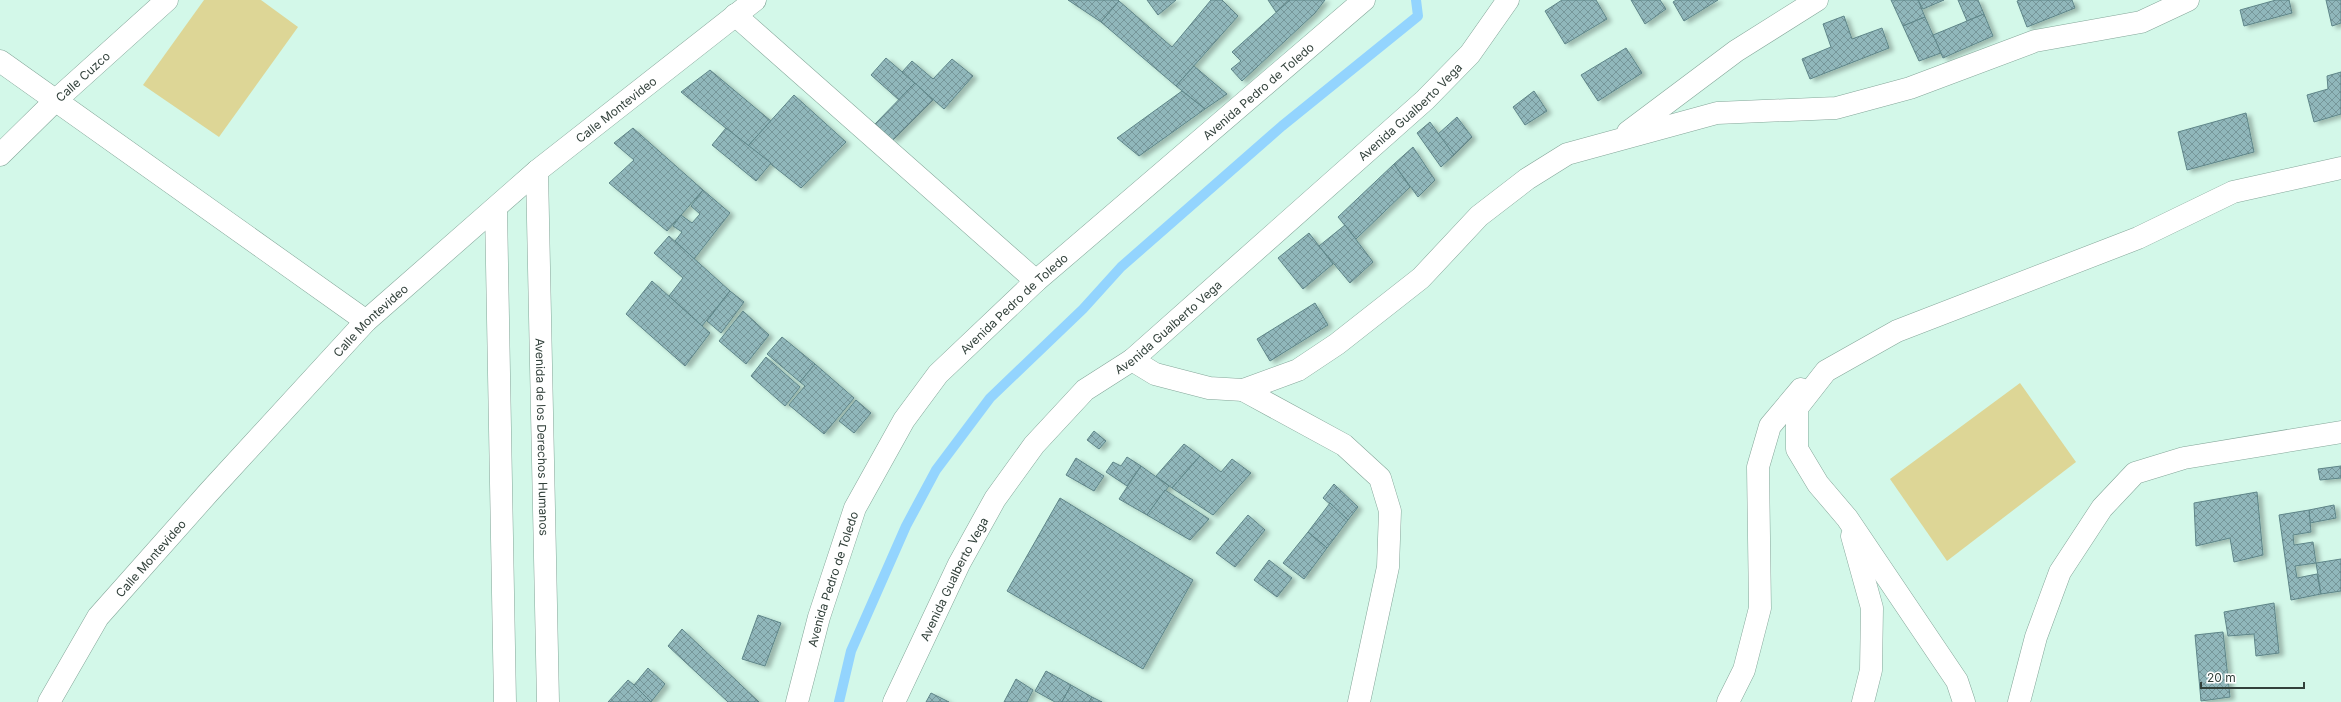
<svg xmlns="http://www.w3.org/2000/svg" width="2341" height="702" font-family="Inter,sans-serif">
	<style>
		.green { fill: #ddd696 }
		.lines { fill: none; stroke-linecap: round; stroke-linejoin: round }
		.stream { stroke: #93d4fe; stroke-width: 10 }
		.building { fill: url(#building-cross-hatch); stroke: #5e8588; filter: url(#shadow) }
		.minor-casing { stroke: #84a699; stroke-width: 23 }
		.minor { stroke: #fff; stroke-width: 22 }
		.labels { text-anchor: middle; dominant-baseline: central; stroke-width: 3; stroke-linejoin: round; paint-order: stroke }
		.street-label { font-size: 12px; fill: #32413b; stroke: #fff }
	</style>
	<defs>
		<pattern id="building-cross-hatch" width="8" height="8" patternUnits="userSpaceOnUse"><rect width="8" height="8" fill="#90b7bb"/><path d="M0 0l8 8M0 8l8-8" fill="none" stroke="#769699"/></pattern>
		<filter id="shadow"><feDropShadow dx="4.5" dy="2.5" stdDeviation="2" flood-color="#0004"/></filter>
	</defs>
	<rect width="100%" height="100%" fill="#d3f8e9"/>
	<!-- green -->
	<g class="green">
		<polygon points="204,0 261,0 298,27 219,137 143,85"/>
		<polygon points="2020,383 2076,462 1947,561 1890,479"/>
	</g>
	<g class="lines">
		<!-- stream -->
		<polyline class="stream" points="839,702 851,651 906,526 936,470 990,398 1083,309 1121,267 1282,126 1418,16 1416,0"/>
	</g>
	<!-- building -->
	<g class="building">
		<polygon points="1068,0 1118,0 1119,1 1101,22"/>
		<polygon points="1147,0 1176,0 1158,15"/>
		<polygon points="1211,0 1222,0 1238,16 1176,86 1101,22 1119,1 1172,47"/>
		<polygon points="1268,0 1290,0 1276,12"/>
		<polygon points="1290,0 1325,0 1315,13 1242,81 1231,69 1241,61 1232,52"/>
		<polygon points="1562,0 1596,0 1607,19 1565,44 1545,11"/>
		<polygon points="1631,0 1660,0 1666,9 1645,24"/>
		<polygon points="1676,0 1718,0 1684,21 1673,2"/>
		<polygon points="1891,0 1918,0 1925,17 1903,26"/>
		<polygon points="1918,0 1944,0 1923,9"/>
		<polygon points="1958,0 1978,0 1984,14 1967,21"/>
		<polygon points="2020,0 2072,0 2075,8 2027,27 2017,1"/>
		<polygon points="2276,0 2289,0 2292,13 2244,26 2240,10"/>
		<polygon points="2326,0 2341,0 2341,23 2332,26"/>
		<polygon points="1984,14 1993,36 1943,58 1933,35"/>
		<polygon points="1844,16 1852,39 1882,28 1889,48 1810,79 1802,59 1831,47 1823,24"/>
		<polygon points="1925,17 1941,53 1919,61 1903,26"/>
		<polygon points="1626,48 1642,73 1598,101 1581,75"/>
		<polygon points="886,58 915,83 899,100 871,75"/>
		<polygon points="952,59 973,76 944,109 902,72 912,61 933,79"/>
		<polygon points="1194,66 1227,94 1205,109 1176,86"/>
		<polygon points="710,70 771,121 748,146 681,92"/>
		<polygon points="2341,72 2341,114 2314,122 2307,95 2328,89 2327,76"/>
		<polygon points="915,83 933,100 893,140 875,124"/>
		<polygon points="1182,91 1205,109 1139,156 1117,138"/>
		<polygon points="1534,91 1547,111 1525,125 1513,107"/>
		<polygon points="794,95 846,142 801,188 748,146"/>
		<polygon points="2246,113 2254,152 2187,170 2178,132"/>
		<polygon points="1457,117 1472,137 1454,155 1438,134"/>
		<polygon points="1430,122 1454,155 1441,167 1417,133"/>
		<polygon points="633,128 703,190 667,231 609,183 634,160 614,143"/>
		<polygon points="726,128 771,163 756,181 712,145"/>
		<polygon points="1413,147 1435,180 1418,197 1394,164"/>
		<polygon points="1394,164 1410,187 1356,239 1338,217"/>
		<polygon points="703,190 730,213 694,259 675,241 682,232 673,226 681,215 692,223 700,214 691,206"/>
		<polygon points="1345,225 1373,262 1350,283 1319,246"/>
		<polygon points="1309,233 1333,264 1303,289 1278,258"/>
		<polygon points="669,236 730,291 702,326 669,296 683,278 654,253"/>
		<polygon points="652,281 710,333 685,366 626,314"/>
		<polygon points="730,291 744,302 721,333 707,321"/>
		<polygon points="1315,303 1328,325 1270,361 1257,339"/>
		<polygon points="743,311 769,335 746,364 719,341"/>
		<polygon points="782,337 815,364 800,382 767,354"/>
		<polygon points="766,357 800,387 785,406 751,376"/>
		<polygon points="815,364 854,398 824,434 789,405 805,386 800,382"/>
		<polygon points="856,400 871,413 854,433 839,421"/>
		<polygon points="1094,431 1106,441 1099,449 1087,440"/>
		<polygon points="1184,444 1200,456 1172,488 1156,476"/>
		<polygon points="1200,456 1221,472 1232,459 1251,473 1213,515 1172,488"/>
		<polygon points="1127,457 1141,466 1127,486 1106,472 1113,462 1121,466"/>
		<polygon points="1076,458 1104,476 1094,491 1066,475"/>
		<polygon points="1141,466 1169,486 1147,515 1119,499"/>
		<polygon points="2341,466 2341,478 2320,480 2318,469"/>
		<polygon points="1334,484 1358,507 1348,520 1323,498"/>
		<polygon points="1165,490 1209,519 1190,540 1147,515"/>
		<polygon points="2257,492 2263,555 2234,562 2230,538 2196,546 2194,503"/>
		<polygon points="1060,498 1193,580 1143,669 1007,591"/>
		<polygon points="1330,503 1348,520 1327,548 1308,532"/>
		<polygon points="2334,505 2336,518 2310,523 2309,510"/>
		<polygon points="2309,510 2311,532 2293,535 2294,545 2313,542 2316,563 2295,566 2297,578 2317,574 2321,594 2291,600 2279,515"/>
		<polygon points="1248,515 1265,530 1235,567 1216,553"/>
		<polygon points="1308,532 1327,548 1304,579 1283,563"/>
		<polygon points="2341,559 2341,591 2321,594 2316,563"/>
		<polygon points="1269,560 1292,578 1277,597 1254,580"/>
		<polygon points="2274,603 2279,653 2256,656 2254,634 2228,636 2224,612"/>
		<polygon points="758,615 781,623 765,666 742,659"/>
		<polygon points="682,629 759,702 728,702 668,646"/>
		<polygon points="2223,632 2230,697 2201,701 2195,635"/>
		<polygon points="648,668 665,684 651,702 634,685"/>
		<polygon points="1046,671 1071,685 1062,702 1055,702 1035,691"/>
		<polygon points="1016,679 1033,690 1027,702 1004,702"/>
		<polygon points="628,680 634,685 651,702 608,702"/>
		<polygon points="1071,685 1092,697 1089,702 1062,702"/>
		<polygon points="931,693 949,702 926,702"/>
		<polygon points="1092,697 1102,702 1089,702"/>
	</g>
	<g class="lines">
		<defs>
			<g id="minor">
				<polyline points="735,15 1036,281"/>
				<polyline points="0,61 366,321"/>
				<polyline points="1628,132 1736,51 1817,0"/>
				<path id="s1" d="M0 155 56 100 167 0"/>
				<path id="s2" d="M537 171 548 702"/>
				<polyline points="496,209 505,702"/>
				<polyline points="1132,360 1155,374 1209,388 1243,390 1298,370 1337,344 1421,278 1479,216 1527,179 1567,154 1717,113 1836,108 1910,88 2035,41 2141,22 2188,0"/>
				<polyline points="1243,390 1344,445 1380,478 1390,511 1388,567 1359,702"/>
				<polyline points="1852,536 1872,608 1871,670 1863,702"/>
				<path id="s3" d="M49 702 98 617 209 492 366 321 537 171 755 0"/>
				<path id="s4" d="M797 702 819 617 855 508 904 420 938 374 1036 281 1364 0"/>
				<path id="s5" d="M894 702 959 564 995 499 1034 445 1085 390 1132 360 1425 100 1470 54 1508 0"/>
				<polyline points="1728,702 1744,670 1760,608 1758,467 1770,426 1801,389"/>
				<polyline points="1964,702 1957,681 1847,518 1818,484 1797,449 1797,408 1826,371 1897,331 2138,238 2233,192 2341,168"/>
				<polyline points="2019,702 2036,637 2060,572 2102,508 2135,473 2184,458 2341,432"/>
			</g>
		</defs>
		<!-- minor casing -->
		<use href="#minor" class="minor-casing"/>
		<!-- minor -->
		<use href="#minor" class="minor"/>
	</g>
	<g class="labels">
		<!-- street labels -->
		<g class="street-label">
			<text stroke="none"><textPath href="#s1" startOffset="114">Calle Cuzco</textPath></text>
			<text stroke="none"><textPath href="#s4" startOffset="788">Avenida Pedro de Toledo</textPath></text>
			<text stroke="none"><textPath href="#s3" startOffset="825">Calle Montevideo</textPath></text>
			<text stroke="none"><textPath href="#s5" startOffset="797">Avenida Gualberto Vega</textPath></text>
			<text stroke="none"><textPath href="#s4" startOffset="464">Avenida Pedro de Toledo</textPath></text>
			<text stroke="none"><textPath href="#s3" startOffset="501">Calle Montevideo</textPath></text>
			<text stroke="none"><textPath href="#s5" startOffset="473">Avenida Gualberto Vega</textPath></text>
			<text stroke="none"><textPath href="#s2" startOffset="266">Avenida de los Derechos Humanos</textPath></text>
			<text stroke="none"><textPath href="#s3" startOffset="177">Calle Montevideo</textPath></text>
			<text stroke="none"><textPath href="#s4" startOffset="128">Avenida Pedro de Toledo</textPath></text>
			<text stroke="none"><textPath href="#s5" startOffset="137">Avenida Gualberto Vega</textPath></text>
		</g>
	</g>
	<!-- scale -->
	<path d="M2201 682v6h103v-6" fill="none" stroke="#32413b" stroke-width="2"/>
	<text x="2207" y="682" font-size="12" fill="#32413b" stroke="#ffffff" stroke-width="3" paint-order="stroke">20 m</text>
</svg>
